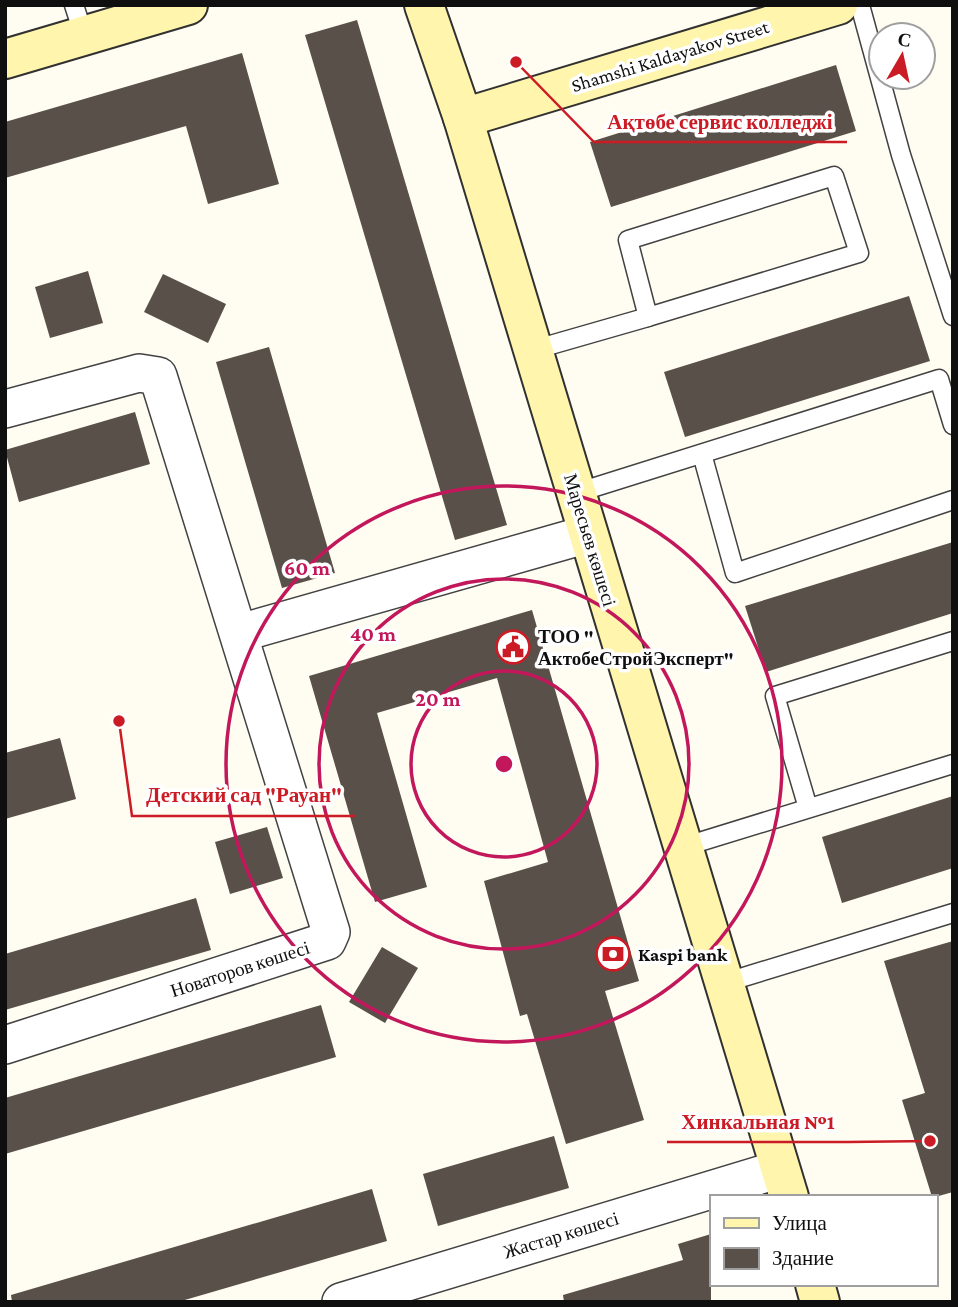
<svg xmlns="http://www.w3.org/2000/svg" width="958" height="1307" font-family="'Crimson Pro',serif">
	<style>
		.building { fill: #59504a }
		.lines { fill: none; stroke-linecap: round; stroke-linejoin: round }
		.lane-casing { stroke: #424242; stroke-width: 21 }
		.street-casing { stroke: #424242; stroke-width: 40 }
		.secondary-casing { stroke: #313131; stroke-width: 42 }
		.lane { stroke: #fff; stroke-width: 18 }
		.street { stroke: #fff; stroke-width: 37 }
		.secondary { stroke: #fff5ac; stroke-width: 38 }
		.ring { fill: none; stroke: #c2185b; stroke-width: 3.5 }
		.labels { text-anchor: middle; dominant-baseline: central; stroke-width: 7; stroke-linejoin: round; paint-order: stroke }
		.street-label { font-size: 19px; fill: #0f0f0f; stroke: #fff }
		.poi-label { font-size: 19px; font-weight: bold; fill: #0f0f0f; stroke: #fff; text-anchor: start }
		.centre { fill: #c2185b; stroke: #fff; stroke-width: 3.5 }
		.ring-label { font-size: 21px; text-anchor: middle; font-weight: bold; fill: #c2185b; stroke: #fff; stroke-width: 7; stroke-linejoin: round; paint-order: stroke }
		.leader { fill: none; stroke: #cb1b25; stroke-width: 2.5 }
		.callout-dot { fill: #cb1b25; stroke: #fff; stroke-width: 2.5 }
		.callout-label { font-size: 21px; text-anchor: middle; font-weight: bold; fill: #cb1b25; stroke: #fff; stroke-width: 7; stroke-linejoin: round; paint-order: stroke }
	</style>
	<rect width="100%" height="100%" fill="#fffcf1"/>
	<!-- building -->
	<g class="building">
		<polygon points="357,20 507,525 455,540 305,35"/>
		<polygon points="242,53 279,184 208,204 186,126 5,178 5,122"/>
		<polygon points="836,65 856,131 611,207 590,142"/>
		<polygon points="88,271 103,323 50,338 35,287"/>
		<polygon points="163,274 226,304 208,343 144,312"/>
		<polygon points="909,296 930,361 685,437 664,372"/>
		<polygon points="269,347 335,573 282,588 216,362"/>
		<polygon points="135,412 150,464 19,502 5,450"/>
		<polygon points="953,542 953,613 766,672 745,606"/>
		<polygon points="532,610 639,981 605,991 644,1120 566,1144 527,1014 520,1016 484,881 548,862 497,678 377,713 427,887 375,902 309,676"/>
		<polygon points="60,738 76,799 5,819 5,753"/>
		<polygon points="953,796 953,868 842,903 822,837"/>
		<polygon points="267,827 283,878 230,894 215,842"/>
		<polygon points="196,898 211,950 5,1010 5,954"/>
		<polygon points="953,941 953,1192 935,1197 932,1197 902,1100 925,1093 884,961"/>
		<polygon points="382,947 418,968 385,1023 349,1002"/>
		<polygon points="321,1005 336,1057 5,1154 5,1098"/>
		<polygon points="554,1136 569,1188 438,1226 423,1174"/>
		<polygon points="372,1189 387,1241 178,1302 12,1302 11,1295"/>
		<polygon points="711,1234 711,1302 564,1302 563,1295 683,1260 678,1244"/>
	</g>
	<g class="lines">
		<defs>
			<g id="lane">
				<polyline points="74,5 84,36"/>
				<polyline points="860,5 901,155 953,316"/>
				<polygon points="834,176 859,253 648,317 628,240"/>
				<polyline points="533,350 648,317"/>
				<polyline points="702,454 735,573 953,500"/>
				<polyline points="576,493 939,379 953,425"/>
				<polyline points="808,808 775,696 953,641"/>
				<polyline points="683,847 953,764"/>
				<polyline points="724,983 953,913"/>
			</g>
			<g id="street">
				<polyline points="5,409 139,373 158,376 331,932 327,941 5,1045"/>
				<polyline points="240,633 588,534"/>
				<polyline points="341,1302 780,1169"/>
			</g>
			<g id="secondary">
				<polyline points="424,5 463,118 789,1197"/>
				<polyline points="5,59 188,5"/>
				<polyline points="463,118 838,5"/>
				<polyline points="815,1284 820,1302"/>
			</g>
		</defs>
		<!-- lane casing -->
		<use href="#lane" class="lane-casing"/>
		<!-- street casing -->
		<use href="#street" class="street-casing"/>
		<!-- secondary casing -->
		<use href="#secondary" class="secondary-casing"/>
		<!-- lane -->
		<use href="#lane" class="lane"/>
		<!-- street -->
		<use href="#street" class="street"/>
		<!-- secondary -->
		<use href="#secondary" class="secondary"/>
	</g>
	<!-- distance rings -->
	<g class="ring">
		<circle cx="504" cy="764" r="93"/>
		<circle cx="504" cy="764" r="185"/>
		<circle cx="504" cy="764" r="278"/>
	</g>
	<!-- icons -->
	<defs>
		<symbol id="civic-ring" viewBox="-11 -11 22 22"><circle r="9.5" fill="#fff" stroke="#cb1b25" stroke-width="1.5"/><path d="M-.6-6.5H3V-4.5H.6V-3L4-1V1h2V6H-6V1h2V-1L-.6-3ZM-1.2 2.5V6h2.4V2.5Z" fill="#cb1b25"/></symbol>
		<symbol id="bank-ring" viewBox="-11 -11 22 22"><circle r="9.5" fill="#fff" stroke="#cb1b25" stroke-width="1.5"/><path d="M-6-4H6V4H-6ZM0-2.3a2.3 2.3 0 1 0 0 4.6a2.3 2.3 0 1 0 0-4.6Z" fill="#cb1b25"/></symbol>
	</defs>
	<g fill-rule="evenodd">
		<use href="#civic-ring" x="494" y="628" width="38" height="38"/>
		<use href="#bank-ring" x="594" y="935" width="38" height="38"/>
	</g>
	<g class="labels">
		<!-- street labels -->
		<g class="street-label">
			<text transform="translate(670 56) rotate(-17)">Shamshi Kaldayakov Street</text>
			<text transform="translate(590 540) rotate(73)">Маресьев көшесі</text>
			<text transform="translate(240 969) rotate(-18)">Новаторов көшесі</text>
			<text transform="translate(561 1235) rotate(-17)">Жастар көшесі</text>
		</g>
		<!-- poi labels -->
		<g class="poi-label">
			<text x="538" y="636">ТОО "<tspan x="538" dy="22">АктобеСтройЭксперт"</tspan></text>
			<text x="638" y="954">Kaspi bank</text>
		</g>
	</g>
	<circle cx="504" cy="764" r="10" class="centre"/>
	<g class="ring-label">
		<text x="307" y="575">60 m</text>
		<text x="373" y="641">40 m</text>
		<text x="438" y="706">20 m</text>
	</g>
	<!-- callouts -->
	<path class="leader" d="M516 62L594 142H847M119 721L132 816H356M930 1141L848 1142H667"/>
	<g class="callout-dot">
		<circle cx="516" cy="62" r="7"/>
		<circle cx="119" cy="721" r="7"/>
		<circle cx="930" cy="1141" r="7"/>
	</g>
	<g class="callout-label">
		<text x="720" y="129">Ақтөбе сервис колледжі</text>
		<text x="244" y="802">Детский сад "Рауан"</text>
		<text x="758" y="1129">Хинкальная №1</text>
	</g>
	<!-- border -->
	<rect width="958" height="1307" fill="none" stroke="#0f0f0f" stroke-width="14"/>
	<!-- legend -->
	<rect x="710" y="1195" width="228" height="91" fill="#ffffff" stroke="#9f9f9f" stroke-width="2"/>
	<rect x="724" y="1218" width="35" height="10" fill="#fff5ac" stroke="#9f9f9f" stroke-width="2"/>
	<text x="772" y="1230" font-size="21" fill="#0f0f0f">Улица</text>
	<rect x="724" y="1248" width="35" height="21" fill="#59504a" stroke="#9f9f9f" stroke-width="2"/>
	<text x="772" y="1265" font-size="21" fill="#0f0f0f">Здание</text>
	<!-- north arrow -->
	<g transform="translate(902 56) rotate(9)"><circle r="33" fill="#ffffff" stroke="#9f9f9f" stroke-width="2"/>
	<path d="M0-5L12 26L0 18L-12 26Z" fill="#cb1b25"/>
	<text y="-10" font-size="19" font-weight="bold" text-anchor="middle" fill="#0f0f0f">С</text>
	</g>
</svg>
